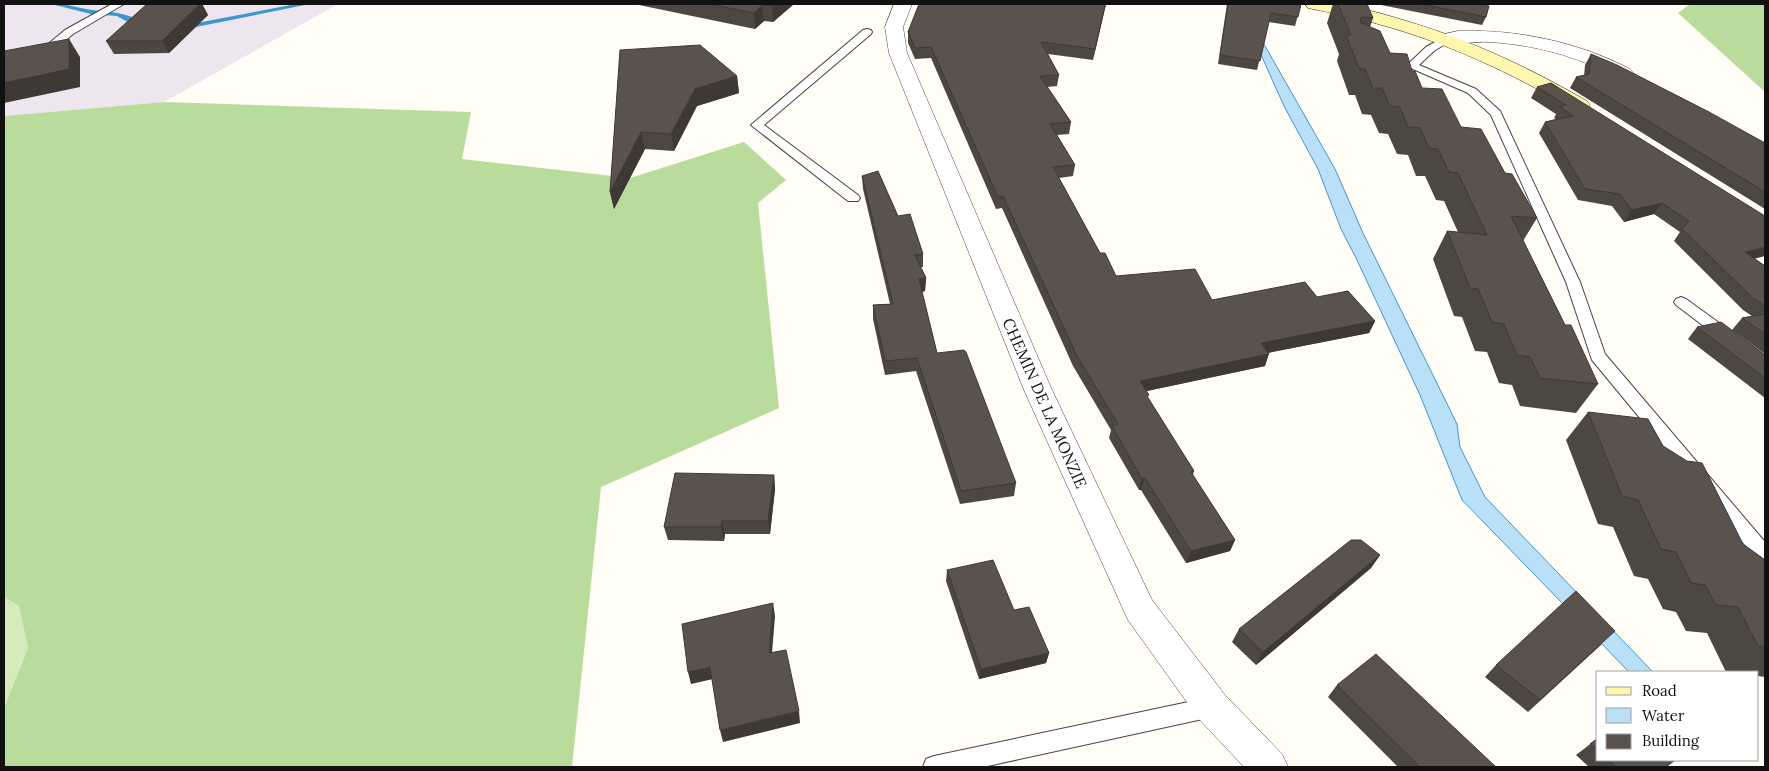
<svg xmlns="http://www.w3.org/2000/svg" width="1769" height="771" font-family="Lora,serif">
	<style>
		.industrial { fill: #eee6ef }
		.green { fill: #d5ebbd }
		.forest { fill: #b9dc9c }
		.water { fill: #b9e0f7; stroke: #3f96cf }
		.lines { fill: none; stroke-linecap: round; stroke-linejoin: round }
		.stream { fill: #3f96cf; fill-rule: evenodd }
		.lane-casing { stroke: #444; stroke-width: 2 }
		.street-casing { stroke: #444; stroke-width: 1 }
		.secondary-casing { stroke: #333; stroke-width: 1 }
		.lane { fill: #fff; fill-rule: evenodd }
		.street { fill: #fff; fill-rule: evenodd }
		.secondary { fill: #fff6b0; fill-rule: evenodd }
		.wall { fill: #4d4742 }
		.shaded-wall { fill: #3f3936 }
		.building { fill: #5a524d; stroke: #3f3936 }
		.labels { text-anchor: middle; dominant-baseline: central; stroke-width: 5; stroke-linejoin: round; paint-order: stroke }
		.street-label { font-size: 16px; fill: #111; stroke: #fff }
	</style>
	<rect width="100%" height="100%" fill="#fffdf5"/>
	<!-- industrial -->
	<polygon class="industrial" points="4,4 338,4 164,102 4,116"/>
	<!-- green -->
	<polygon class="green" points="4,597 19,606 28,648 4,708"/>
	<!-- forest -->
	<g class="forest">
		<polygon points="1690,4 1765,4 1765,92 1678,13"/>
		<polygon points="164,102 471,112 462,159 630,178 744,142 786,180 758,203 779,408 601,487 572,767 4,767 4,708 28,648 19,606 4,597 4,116"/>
	</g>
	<!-- water -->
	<polygon class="water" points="1261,39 1335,169 1363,233 1457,424 1460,447 1485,497 1653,672 1629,672 1462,500 1420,395 1357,260 1341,229 1318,169 1284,106 1258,48"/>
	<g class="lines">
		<!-- stream -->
		<g class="stream">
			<path d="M54 4C67 4 79 8 92 10 114 13 129 11 147 27L140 29 117 16 91 14 55 5Z"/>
			<polygon points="296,4 310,4 186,29 182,27 186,25"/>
		</g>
		<defs>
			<g id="lane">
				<polygon points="112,4 124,4 73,34 54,50 4,59 4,53 47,45 65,30"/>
				<polygon points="867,29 871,30 872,32 871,34 764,125 858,195 860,198 858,201 848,201 751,125 863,30"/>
				<polygon points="1446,36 1450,37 1451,39 1450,41 1434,51 1419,65 1476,89 1500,111 1580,282 1605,354 1765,542 1765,563 1758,561 1592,360 1566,282 1491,115 1468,93 1406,66 1426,47"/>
				<polygon points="1681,297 1686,299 1765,356 1765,370 1759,368 1676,305 1674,302 1676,299"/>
				<polygon points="1212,697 1220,700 1223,707 1220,714 1212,717 983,767 923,767 926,759 934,756"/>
			</g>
			<g id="street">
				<polygon points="894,4 912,4 903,27 907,53 1052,390 1152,600 1225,695 1282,754 1288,767 1244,767 1199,719 1128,620 1024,390 889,53 885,27"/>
				<path d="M1458 31C1517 29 1578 42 1630 69L1633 73 1630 77 1623 79 1616 77C1577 56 1535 45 1490 42 1475 41 1451 46 1440 43L1437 39 1440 35Z"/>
			</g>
			<path id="secondary" d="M1305 4C1339 2 1371 10 1403 20 1468 39 1528 67 1587 101L1590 105 1587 109 1580 111 1573 109C1511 73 1448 43 1378 24 1355 17 1331 13 1308 8Z"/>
		</defs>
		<!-- lane casing -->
		<use href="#lane" class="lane-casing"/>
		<!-- street casing -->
		<use href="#street" class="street-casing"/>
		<!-- secondary casing -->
		<use href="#secondary" class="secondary-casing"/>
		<!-- lane -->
		<use href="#lane" class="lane"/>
		<!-- street -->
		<use href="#street" class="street"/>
		<!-- secondary -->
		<use href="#secondary" class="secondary"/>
	</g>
	<!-- wall -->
	<g class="wall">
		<polygon points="159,4 202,4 208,15 169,53 114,54 106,41"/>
		<polygon points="634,4 794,4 773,22 764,21 755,29"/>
		<polygon points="919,4 1106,4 1093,60 1048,54 1059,75 1057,86 1047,87 1071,122 1069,134 1057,135 1075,165 1073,176 1059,178 1100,253 1116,276 1212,300 1317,297 1375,321 1369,333 1268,353 1265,366 1147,391 1148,399 1194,471 1193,475 1235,540 1230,551 1186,563 1141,490 1139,490 1109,438 1111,430 1073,366 1002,208 996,209 931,58 915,59 908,43 908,32"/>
		<polygon points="1227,4 1301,4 1295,26 1269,22 1257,70 1218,64"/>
		<polygon points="1333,4 1367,4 1373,18 1370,27 1390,53 1412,71 1422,88 1461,127 1505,173 1537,218 1523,241 1565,325 1598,384 1576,413 1520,406 1512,385 1499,383 1487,352 1475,351 1462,317 1454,316 1433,259 1447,231 1458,232 1444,201 1436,200 1425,176 1416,176 1408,155 1397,154 1388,134 1379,133 1371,115 1362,114 1355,95 1349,95 1337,61 1339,54 1327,23"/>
		<polygon points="1376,4 1484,4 1486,17 1482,25"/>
		<polygon points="620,50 737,76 739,93 697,106 674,151 645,149 614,209 610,192"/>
		<polygon points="1591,54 1765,143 1765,209 1570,88 1576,77 1584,76 1585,65"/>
		<polygon points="1551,83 1755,259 1765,266 1765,354 1732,330 1742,318 1752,316 1743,310 1674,241 1680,232 1654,214 1624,222 1612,206 1578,200 1539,133 1545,122 1556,119 1554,118 1556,114 1531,98 1537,87"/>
		<polygon points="862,176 898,216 923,254 923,267 921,267 926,278 925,291 922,292 937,353 1016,483 1014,496 960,504 916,371 885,375 873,319 873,305 890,304 863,189"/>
		<polygon points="1697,327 1765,355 1765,398 1688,339"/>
		<polygon points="1588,412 1663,446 1743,544 1765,560 1765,677 1758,676 1758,672 1726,672 1707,633 1686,631 1676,612 1663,609 1648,579 1634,576 1613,527 1598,524 1566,440"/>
		<polygon points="774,475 775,489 770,534 725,534 724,541 668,540 664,527"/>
		<polygon points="1380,555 1371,568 1256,665 1232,642 1239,629"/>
		<polygon points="947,570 1014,610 1049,653 1046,663 979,679 946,581"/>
		<polygon points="1602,644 1528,712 1485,677 1496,665"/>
		<polygon points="1337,685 1496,767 1398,767 1328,697"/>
		<polygon points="1598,738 1598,760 1675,760 1666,767 1589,767 1576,755"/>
	</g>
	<!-- shaded-wall -->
	<g class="shaded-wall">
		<polygon points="200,4 202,4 208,15 169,53 162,41"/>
		<polygon points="775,4 794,4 773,22 772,6"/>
		<polygon points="1105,4 1106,4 1093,60 1095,49"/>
		<polygon points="762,5 764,21 755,29 754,13"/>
		<polygon points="69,39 80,57 80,87 4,103 4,83"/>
		<polygon points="737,76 739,93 697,106 674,151 671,134 695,89"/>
		<polygon points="641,132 645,149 614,209 610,192"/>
		<polygon points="1662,203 1654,214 1624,222 1632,210"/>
		<polygon points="1765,247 1765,256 1735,264 1745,252"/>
		<polygon points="926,278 925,291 919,292 919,279"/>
		<polygon points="1375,321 1369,333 1256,355 1261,343"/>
		<polygon points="1269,354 1265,366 1137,393 1140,381"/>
		<polygon points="774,475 775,489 770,534 768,521"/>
		<polygon points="1145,478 1141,490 1139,490 1142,479"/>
		<polygon points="722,521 725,534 724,541 721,527"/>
		<polygon points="1235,540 1230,551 1186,563 1191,551"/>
		<polygon points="1380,555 1371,568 1256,665 1263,652"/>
		<polygon points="773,603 775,616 771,665 769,653"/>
		<polygon points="1049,653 1046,663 979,679 981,669"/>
		<polygon points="710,667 713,679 691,684 688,672"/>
		<polygon points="799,711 800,723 723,742 720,730"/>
	</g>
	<!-- building -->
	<g class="building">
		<polygon points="147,4 200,4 162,41 106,41"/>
		<polygon points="709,4 775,4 772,6 762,5 754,13"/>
		<polygon points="919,4 1105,4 1095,49 1041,42 1059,75 1040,76 1071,122 1050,124 1075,165 1053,167 1100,253 1105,253 1116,276 1195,269 1212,300 1305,282 1317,297 1348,291 1375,321 1261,343 1269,354 1140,381 1149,395 1147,396 1194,471 1191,472 1235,540 1191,551 1145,478 1142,479 1112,426 1118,424 1076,354 1003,196 998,197 931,47 915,48 908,32"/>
		<polygon points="1228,4 1301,4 1298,17 1271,13 1260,61 1220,55"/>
		<polygon points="1338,4 1367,4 1373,18 1362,17 1360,20 1361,23 1380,31 1390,53 1407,54 1412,71 1415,71 1422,88 1442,89 1461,127 1481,129 1505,173 1512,174 1537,218 1511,216 1565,325 1571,325 1598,384 1540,378 1530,357 1517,355 1504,324 1492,322 1478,289 1470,288 1447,231 1487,235 1458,173 1449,172 1438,149 1429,148 1420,128 1408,127 1400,107 1390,106 1382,88 1373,88 1365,69 1359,68 1346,35 1351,35"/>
		<polygon points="1420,4 1484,4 1489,6 1486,17"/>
		<polygon points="69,39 69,69 4,83 4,51"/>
		<polygon points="700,45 737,76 695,89 671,134 641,132 610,192 620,50"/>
		<polygon points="1591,54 1617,65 1709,112 1765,143 1765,192 1576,77 1589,74"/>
		<polygon points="1551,83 1765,216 1765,247 1745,252 1765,266 1765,306 1753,298 1682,229 1689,221 1662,203 1632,210 1620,194 1585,189 1545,122 1573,116 1560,107 1566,105 1537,87"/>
		<polygon points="878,171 898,216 910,214 923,254 915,255 926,278 919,279 937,353 964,350 966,352 1016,483 961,491 917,358 885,361 873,305 893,304 862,176"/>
		<polygon points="1765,314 1765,334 1742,318"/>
		<polygon points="1721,322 1765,355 1765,378 1697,327"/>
		<polygon points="1588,412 1648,419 1663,446 1687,461 1702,463 1743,544 1765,560 1765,647 1758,646 1738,607 1716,605 1705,585 1691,583 1676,552 1661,549 1638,500 1622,496"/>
		<polygon points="675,473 774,475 768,521 722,521 721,527 664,527"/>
		<polygon points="1351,540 1361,540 1380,555 1263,652 1239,629"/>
		<polygon points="993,560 1014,610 1029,607 1049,653 981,669 947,570"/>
		<polygon points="1576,591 1615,631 1540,700 1496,665"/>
		<polygon points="773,603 769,653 786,650 799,711 720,730 710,667 688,672 682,624"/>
		<polygon points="1376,654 1496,767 1420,767 1337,685"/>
		<polygon points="1598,738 1598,750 1590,744"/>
		<polygon points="1608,760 1675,760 1666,767 1616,767"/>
	</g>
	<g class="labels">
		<!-- street labels -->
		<g class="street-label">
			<text transform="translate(1045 403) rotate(66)">CHEMIN DE LA MONZIE</text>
		</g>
	</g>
	<!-- border -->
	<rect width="1769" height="771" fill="none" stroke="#111111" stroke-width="10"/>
	<!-- legend -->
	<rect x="1596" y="671" width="162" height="90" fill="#ffffff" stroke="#a0a0a0"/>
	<rect x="1606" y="687" width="25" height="8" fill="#fff6b0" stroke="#a0a0a0"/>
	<text x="1642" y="696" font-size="15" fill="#111111">Road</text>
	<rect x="1606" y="708" width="25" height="15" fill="#b9e0f7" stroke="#a0a0a0"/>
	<text x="1642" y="721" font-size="15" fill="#111111">Water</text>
	<rect x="1606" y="734" width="25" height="15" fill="#5a524d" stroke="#a0a0a0"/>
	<text x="1642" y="746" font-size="15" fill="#111111">Building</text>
</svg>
